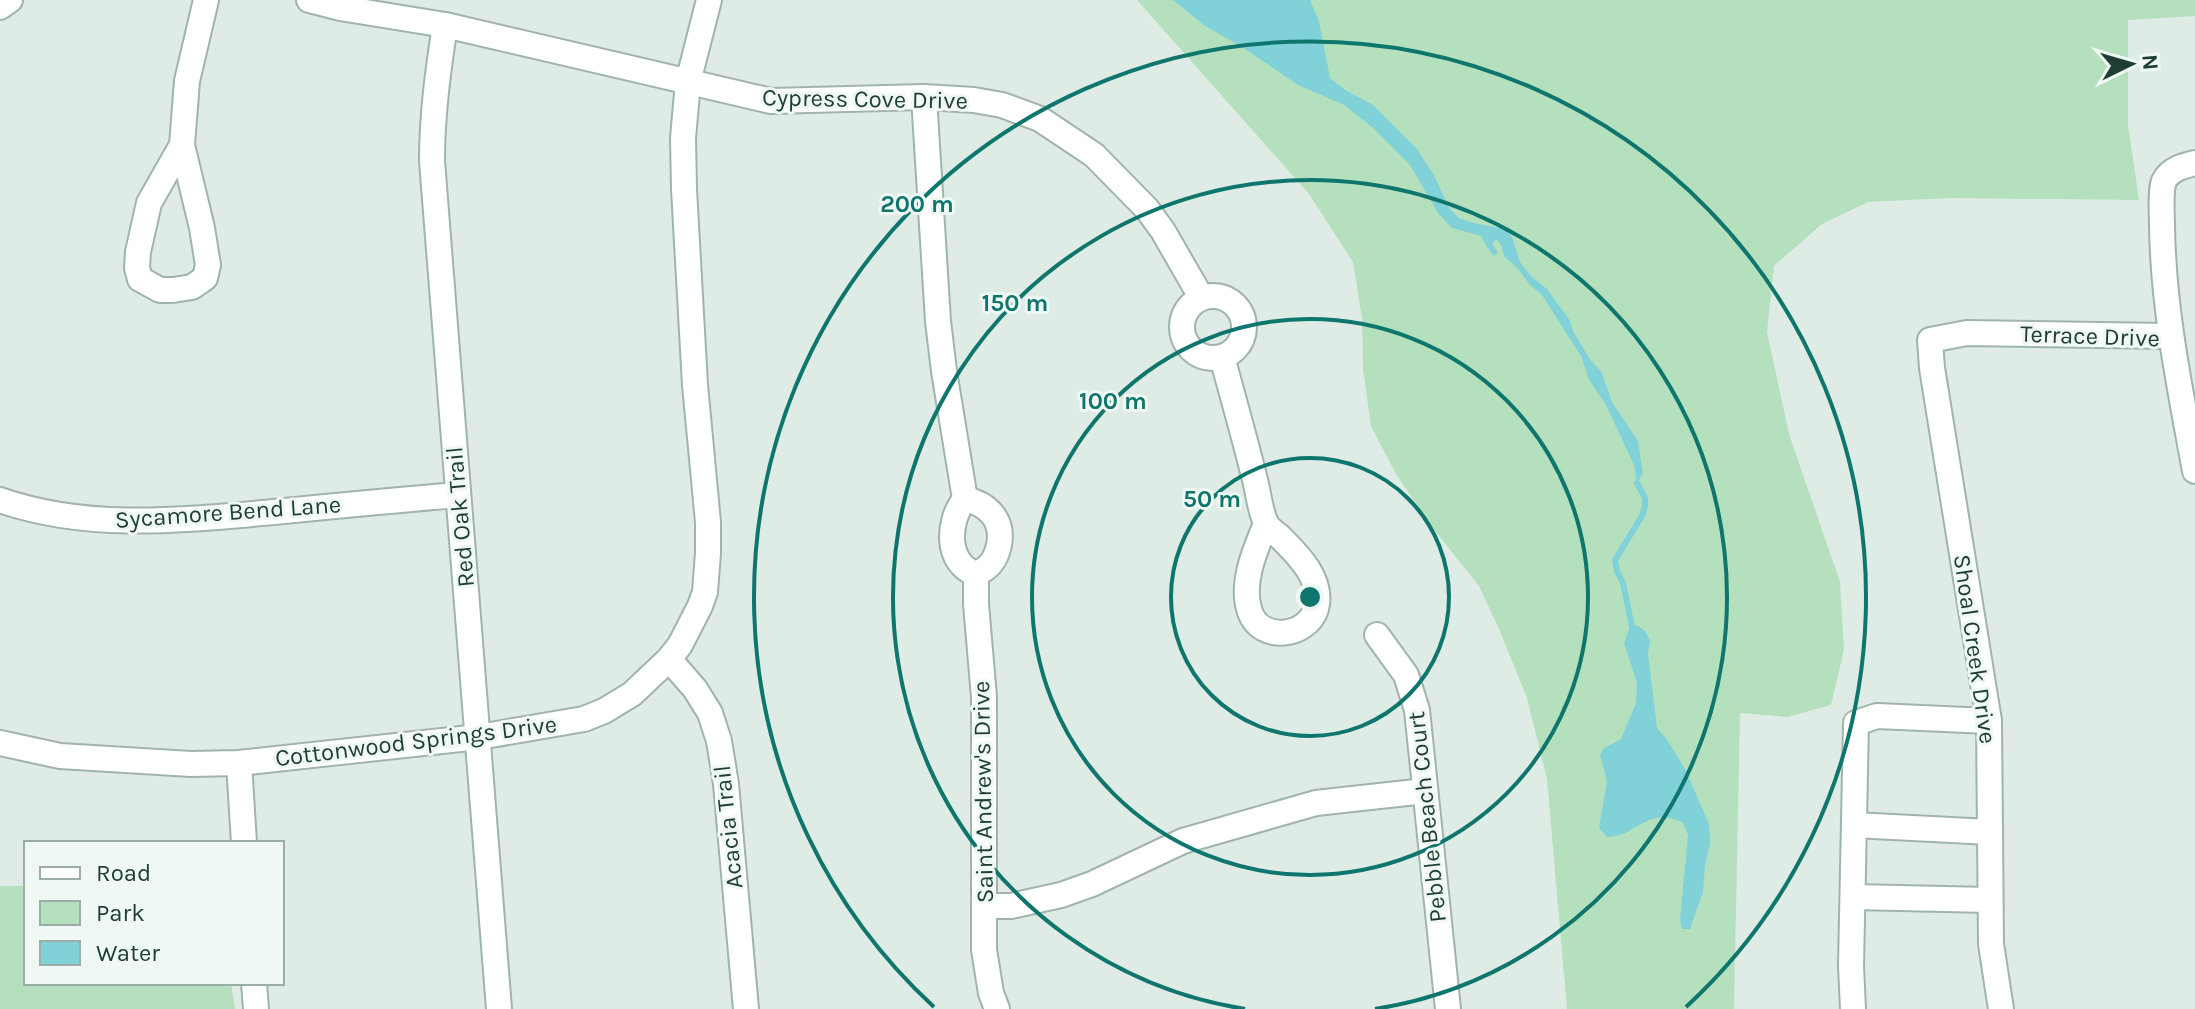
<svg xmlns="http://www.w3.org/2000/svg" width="2195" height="1009" font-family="Karla,sans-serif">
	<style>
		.green { fill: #b5e0bd }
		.water { fill: #80d2d8 }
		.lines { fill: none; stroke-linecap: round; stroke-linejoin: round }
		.stream { stroke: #80d2d8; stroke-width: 6 }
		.minor-casing { stroke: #a1b4ac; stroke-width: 28 }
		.minor { stroke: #fff; stroke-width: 24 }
		.ring { fill: none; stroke: #0f766e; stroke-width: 4 }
		.labels { text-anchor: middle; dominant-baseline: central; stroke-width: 6; stroke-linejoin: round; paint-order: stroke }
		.street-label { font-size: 24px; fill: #1e3e33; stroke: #eff8f3 }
		.centre { fill: #0f766e; stroke: #eff8f3; stroke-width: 4 }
		.ring-label { font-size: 24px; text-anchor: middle; font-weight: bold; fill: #0f766e; stroke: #eff8f3; stroke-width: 6; stroke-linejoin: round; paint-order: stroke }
	</style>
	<rect width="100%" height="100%" fill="#dfece5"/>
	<!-- green -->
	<g class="green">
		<polygon points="1137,0 2195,0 2195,16 2128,20 2128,125 2139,200 1951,198 1868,202 1822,224 1774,266 1767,332 1789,434 1840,582 1844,650 1831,705 1788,717 1740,713 1734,1009 1567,1009 1547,779 1527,698 1499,629 1479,586 1432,527 1396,474 1371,426 1363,369 1362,318 1353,262 1309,194"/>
		<polygon points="0,886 26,886 26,983 231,983 235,1009 0,1009"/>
	</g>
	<!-- water -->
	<g class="water">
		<polygon points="1173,0 1310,0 1319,21 1330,78 1345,90 1373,105 1417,149 1434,175 1449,208 1459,218 1474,223 1505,229 1512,237 1520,262 1531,276 1547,289 1569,319 1574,333 1591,361 1601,371 1612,402 1638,441 1643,473 1637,483 1634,465 1606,405 1589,380 1581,356 1542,295 1530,285 1518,269 1504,256 1501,245 1496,239 1492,243 1498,253 1494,256 1487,247 1481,236 1452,228 1438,213 1410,165 1372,127 1344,105 1298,85 1242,47 1205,26"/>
		<path d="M1637 625 1645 631 1650 640 1648 654 1657 728 1666 738 1686 771 1709 824 1710 843 1705 866 1703 892 1690 929H1682L1680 919 1688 835 1683 823C1646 805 1636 838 1607 837L1599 828 1607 781 1600 755 1604 748 1621 739 1636 703 1637 683 1624 643 1629 629Z"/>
	</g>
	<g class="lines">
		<!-- stream -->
		<polyline class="stream" points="1632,627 1623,583 1617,571 1615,560 1642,516 1645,506 1645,498 1637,483"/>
		<defs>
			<g id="minor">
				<polyline points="309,0 340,8 445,25 771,101 924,97 974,100 1002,105 1040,119 1094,155 1147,209 1163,231 1201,297"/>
				<polyline points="0,7 10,0"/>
				<path d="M445 25C438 71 432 115 432 161L499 1009"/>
				<path d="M924 97 938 321 944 371 965 499C947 521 945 563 976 574 990 568 996 559 999 545 1004 520 988 504 965 499"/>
				<polyline points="182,145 149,203 138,252 137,268 140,279 160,290 173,290 192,287 205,278 208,265 202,228 182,145 187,81 206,0"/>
				<path d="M2195 163C2183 166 2170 169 2164 181 2160 191 2162 214 2162 225 2163 308 2180 389 2195 471"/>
				<circle cx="1213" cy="327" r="31"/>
				<path d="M1222 357C1233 397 1244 436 1254 476 1258 489 1260 512 1266 523 1268 528 1275 533 1279 536 1297 554 1324 579 1316 609 1307 637 1261 643 1250 612 1240 584 1255 550 1266 524"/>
				<path d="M0 500C89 531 182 520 274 512 335 506 396 500 458 495"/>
				<polyline points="976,574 976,604 984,697 984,950 991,993 997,1009"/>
				<polyline points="1377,635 1406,675 1417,710 1448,1009"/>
				<polyline points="669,659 695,689 710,713 719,741 726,784 746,1009"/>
				<polyline points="0,743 60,756 191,764 239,763 479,737 584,719 604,711 632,694 669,659 680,645 700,606 705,592 708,553 708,522 695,385 684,189 683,138 688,82 709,0"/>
				<polyline points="239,763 244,843"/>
				<polyline points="1854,825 1990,832"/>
				<polyline points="1853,897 1990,900"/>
				<polyline points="984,906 1011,906 1061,895 1092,884 1183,841 1316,803 1425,791"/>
				<polyline points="254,983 256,1009"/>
				<polyline points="1853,1009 1851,966 1856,723 1877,716 1989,721"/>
				<polyline points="2001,1009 1991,944 1989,721 1932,368 1930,340 1967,333 2171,336"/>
			</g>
		</defs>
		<!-- minor casing -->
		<use href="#minor" class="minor-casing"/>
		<!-- minor -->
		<use href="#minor" class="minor"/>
	</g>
	<!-- distance rings -->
	<g class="ring">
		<circle cx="1310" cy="597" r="139"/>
		<circle cx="1310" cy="597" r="278"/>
		<path d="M1245 1009A417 417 0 1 1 1375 1009"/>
		<path d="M934 1007A556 556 0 1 1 1686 1007"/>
	</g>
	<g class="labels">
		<!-- street labels -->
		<g class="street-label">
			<text transform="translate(865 99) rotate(1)">Cypress Cove Drive</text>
			<text transform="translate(2090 336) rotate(2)">Terrace Drive</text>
			<text transform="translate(228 512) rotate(-4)">Sycamore Bend Lane</text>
			<text transform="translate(460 517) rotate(-95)">Red Oak Trail</text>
			<text transform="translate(1975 649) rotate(82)">Shoal Creek Drive</text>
			<text transform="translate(416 741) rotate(-7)">Cottonwood Springs Drive</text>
			<text transform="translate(983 792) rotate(-91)">Saint Andrew's Drive</text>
			<text transform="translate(1427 817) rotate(-96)">Pebble Beach Court</text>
			<text transform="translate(728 827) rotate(-96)">Acacia Trail</text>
		</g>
	</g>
	<circle cx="1310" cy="597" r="12" class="centre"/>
	<g class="ring-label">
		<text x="917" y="212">200 m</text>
		<text x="1015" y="311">150 m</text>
		<text x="1113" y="409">100 m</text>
		<text x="1212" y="507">50 m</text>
	</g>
	<!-- legend -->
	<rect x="24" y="841" width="260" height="144" fill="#eff8f3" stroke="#9baea6" stroke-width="2"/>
	<rect x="40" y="867" width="40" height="12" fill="#ffffff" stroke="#9baea6" stroke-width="2"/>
	<text x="96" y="881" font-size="24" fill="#1e3e33">Road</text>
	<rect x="40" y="901" width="40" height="24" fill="#b5e0bd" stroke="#9baea6" stroke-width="2"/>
	<text x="96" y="921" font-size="24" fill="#1e3e33">Park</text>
	<rect x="40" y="941" width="40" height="24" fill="#80d2d8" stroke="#9baea6" stroke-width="2"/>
	<text x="96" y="961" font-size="24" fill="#1e3e33">Water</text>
	<!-- north arrow -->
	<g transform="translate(2131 64) rotate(85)" stroke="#eff8f3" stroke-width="6" paint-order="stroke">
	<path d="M0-6L14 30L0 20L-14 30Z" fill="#1e3e33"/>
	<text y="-12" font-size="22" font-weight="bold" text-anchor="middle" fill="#1e3e33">N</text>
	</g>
</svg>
